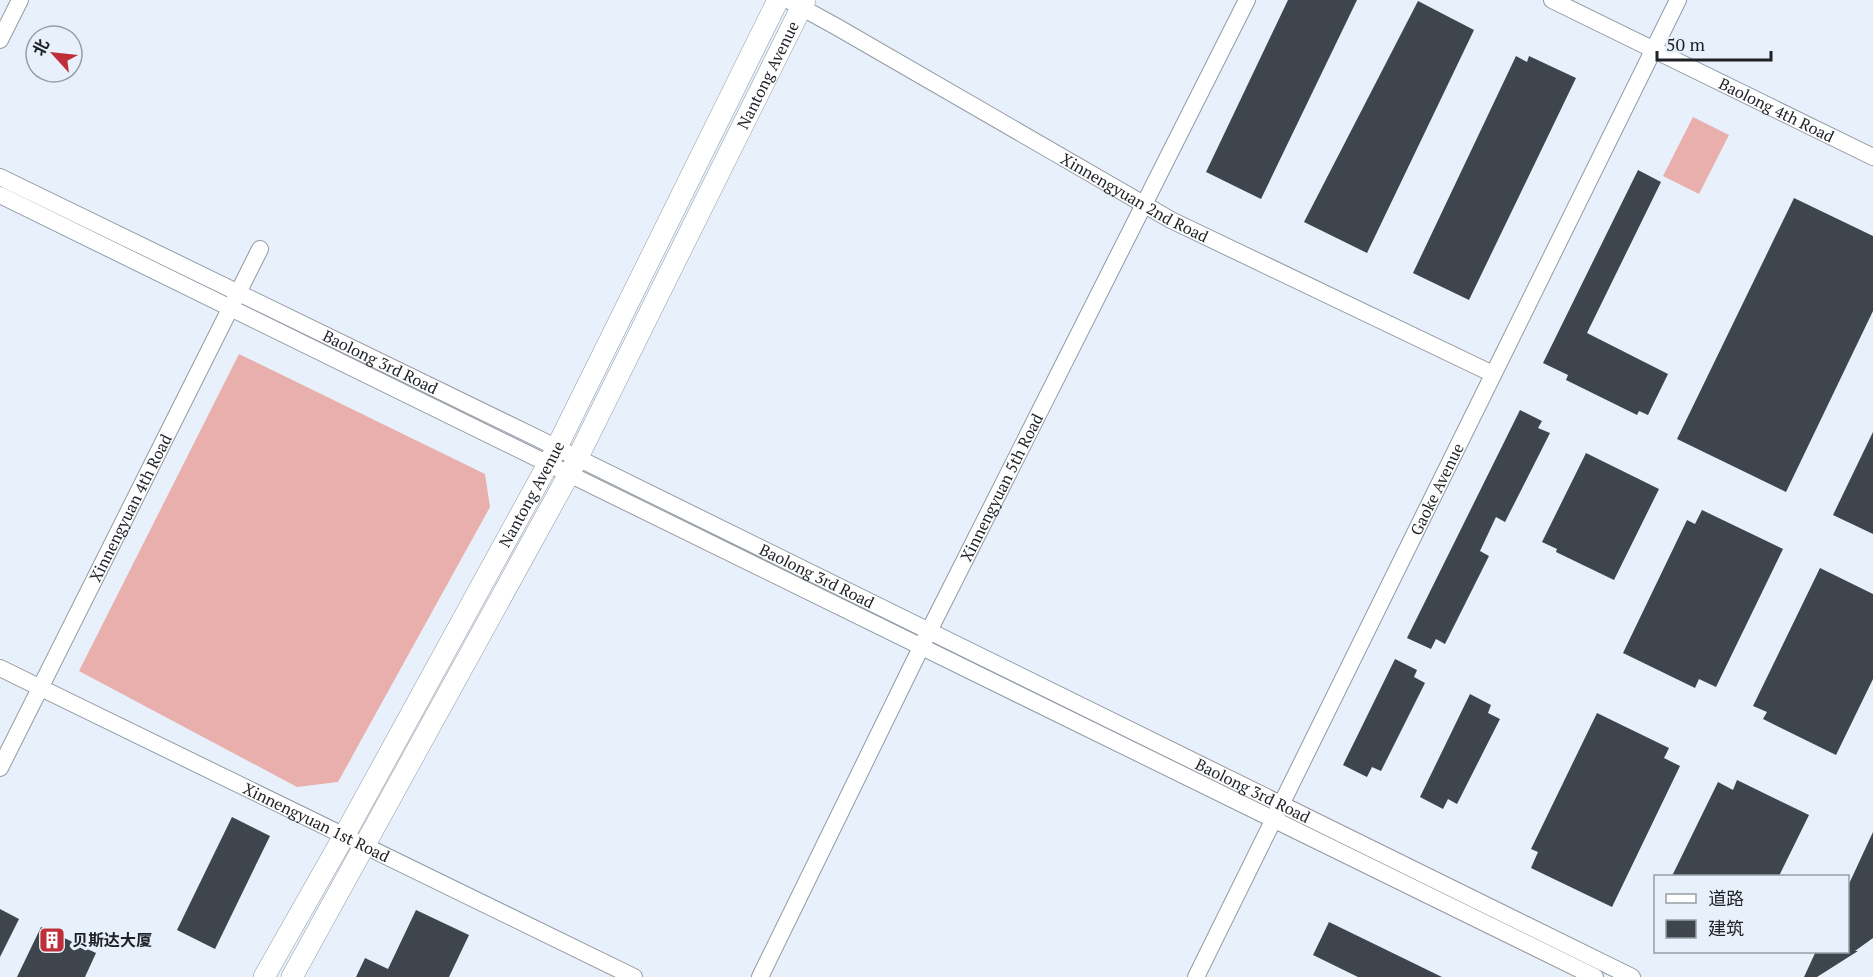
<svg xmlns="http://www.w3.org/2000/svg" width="1873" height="977" font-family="'PT Serif','Noto Sans SC',serif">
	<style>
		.grass { fill: #e8afac }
		.building { fill: #3e454c }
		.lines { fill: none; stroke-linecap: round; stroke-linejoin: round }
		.minor-casing { stroke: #929aa3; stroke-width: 18 }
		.major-casing { stroke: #929aa3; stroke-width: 22 }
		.minor { stroke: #fff; stroke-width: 16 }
		.major { stroke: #fff; stroke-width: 21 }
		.labels { text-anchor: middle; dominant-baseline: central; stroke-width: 6; stroke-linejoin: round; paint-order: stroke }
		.street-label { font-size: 16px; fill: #1e2125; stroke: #e8f1fb }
		.poi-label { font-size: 16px; font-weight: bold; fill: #1e2125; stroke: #e8f1fb; text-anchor: start }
	</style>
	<rect width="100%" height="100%" fill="#e8f1fb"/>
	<!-- grass -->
	<g class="grass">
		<polygon points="1693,117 1729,135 1699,194 1663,176"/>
		<polygon points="239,354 485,474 490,507 338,782 297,787 79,671"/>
	</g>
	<!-- building -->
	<g class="building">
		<polygon points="1288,0 1357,0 1261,199 1206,172"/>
		<polygon points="1418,1 1474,30 1367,253 1304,222"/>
		<polygon points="1516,56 1527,62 1529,56 1576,78 1469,300 1413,273"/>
		<polygon points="1638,170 1661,182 1587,333 1668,374 1648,415 1639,411 1637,415 1566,380 1568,375 1543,363"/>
		<polygon points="1794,198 1873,236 1873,311 1786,492 1677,439"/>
		<polygon points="1520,410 1542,421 1538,428 1550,433 1505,522 1496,517 1480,551 1489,556 1445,644 1436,639 1431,649 1407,638"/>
		<polygon points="1873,432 1873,534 1833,515"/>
		<polygon points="1586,453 1659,489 1614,580 1556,552 1557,549 1542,542"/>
		<polygon points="1702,510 1783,549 1716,687 1699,679 1695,688 1623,653 1687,520 1695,524"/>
		<polygon points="1820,568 1873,594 1873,679 1836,755 1763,719 1767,712 1753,706"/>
		<polygon points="1395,659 1417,670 1414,677 1425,683 1381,771 1372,767 1367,777 1343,765"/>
		<polygon points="1470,694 1491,705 1488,713 1500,719 1457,804 1448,799 1443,809 1420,797"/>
		<polygon points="1597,713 1669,748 1664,758 1680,766 1612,907 1531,868 1538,852 1531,849"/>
		<polygon points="1737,780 1809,815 1779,876 1672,876 1718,782 1733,790"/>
		<polygon points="232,817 270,836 215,949 177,930"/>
		<polygon points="1873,832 1873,938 1855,951 1858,951 1817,977 1804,977 1816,951 1848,951 1848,886"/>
		<polygon points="0,909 19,919 0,957"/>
		<polygon points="416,910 469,935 449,977 356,977 365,958 388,969"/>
		<polygon points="1329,922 1442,977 1358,977 1313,955"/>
		<polygon points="41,927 96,953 85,977 17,977"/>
	</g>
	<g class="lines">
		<defs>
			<g id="minor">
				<path id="s1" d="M788 0 837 27 1171 220 1493 374"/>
				<path id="s2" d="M1552 0 1873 157"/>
				<polyline points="0,40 20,0"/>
				<path id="s3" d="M0 177 531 435 1632 977"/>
				<polyline points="0,195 1595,977"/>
				<path id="s4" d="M0 668 634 977"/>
				<path id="s5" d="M0 768 260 249"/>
				<path id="s6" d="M760 977 929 631 1247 0"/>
				<path id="s7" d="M1196 977 1678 0"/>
			</g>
			<g id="major">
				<path id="s8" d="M264 977 344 836 553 455 778 0"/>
				<path id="s9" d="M292 977 574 465 805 0"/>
			</g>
		</defs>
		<!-- minor casing -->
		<use href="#minor" class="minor-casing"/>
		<!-- major casing -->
		<use href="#major" class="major-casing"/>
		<!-- minor -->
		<use href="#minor" class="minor"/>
		<!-- major -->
		<use href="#major" class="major"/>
	</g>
	<!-- icons -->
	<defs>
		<symbol id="building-square" viewBox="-11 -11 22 22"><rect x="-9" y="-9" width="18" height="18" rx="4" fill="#bf2f3a" stroke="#e8f1fb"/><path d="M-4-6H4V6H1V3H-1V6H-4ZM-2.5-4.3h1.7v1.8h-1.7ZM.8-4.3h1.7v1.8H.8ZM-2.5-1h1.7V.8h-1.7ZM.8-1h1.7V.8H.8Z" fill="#fff"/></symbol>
	</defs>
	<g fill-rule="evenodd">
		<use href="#building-square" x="37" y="925" width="30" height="30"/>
	</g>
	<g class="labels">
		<!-- street labels -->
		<g class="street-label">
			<text stroke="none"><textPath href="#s9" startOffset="1020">Nantong Avenue</textPath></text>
			<text stroke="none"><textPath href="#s2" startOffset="250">Baolong 4th Road</textPath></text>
			<text stroke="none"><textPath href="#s1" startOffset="399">Xinnengyuan 2nd Road</textPath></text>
			<text stroke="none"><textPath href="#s3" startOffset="423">Baolong 3rd Road</textPath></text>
			<text stroke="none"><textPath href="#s6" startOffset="546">Xinnengyuan 5th Road</textPath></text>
			<text stroke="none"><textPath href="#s7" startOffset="544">Gaoke Avenue</textPath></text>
			<text stroke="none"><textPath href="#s8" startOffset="552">Nantong Avenue</textPath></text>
			<text stroke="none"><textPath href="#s5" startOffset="291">Xinnengyuan 4th Road</textPath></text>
			<text stroke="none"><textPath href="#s3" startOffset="909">Baolong 3rd Road</textPath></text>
			<text stroke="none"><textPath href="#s3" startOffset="1395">Baolong 3rd Road</textPath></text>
			<text stroke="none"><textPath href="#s4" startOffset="352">Xinnengyuan 1st Road</textPath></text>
		</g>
		<!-- poi labels -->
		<g class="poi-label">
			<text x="72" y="940">贝斯达大厦</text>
		</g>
	</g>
	<!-- legend -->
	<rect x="1654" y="875" width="195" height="78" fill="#e8f1fb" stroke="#979ea5" stroke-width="1.5"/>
	<rect x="1666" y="894" width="30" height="9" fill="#ffffff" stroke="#979ea5" stroke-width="1.5"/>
	<text x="1708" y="905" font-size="18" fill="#1e2125">道路</text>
	<rect x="1666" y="920" width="30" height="18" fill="#3e454c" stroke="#979ea5" stroke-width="1.5"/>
	<text x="1708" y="935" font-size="18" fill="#1e2125">建筑</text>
	<!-- north arrow -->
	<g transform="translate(54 54) rotate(297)"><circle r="28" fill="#e8f1fb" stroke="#979ea5" stroke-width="1.5"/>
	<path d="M0-4.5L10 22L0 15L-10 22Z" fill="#bf2f3a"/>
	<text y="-9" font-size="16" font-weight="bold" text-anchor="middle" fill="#1e2125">北</text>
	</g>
	<!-- scale -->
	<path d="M1657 51v9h114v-9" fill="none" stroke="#1e2125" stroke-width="3"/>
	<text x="1666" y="51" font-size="18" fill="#1e2125" stroke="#e8f1fb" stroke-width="4.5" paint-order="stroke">50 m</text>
</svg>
